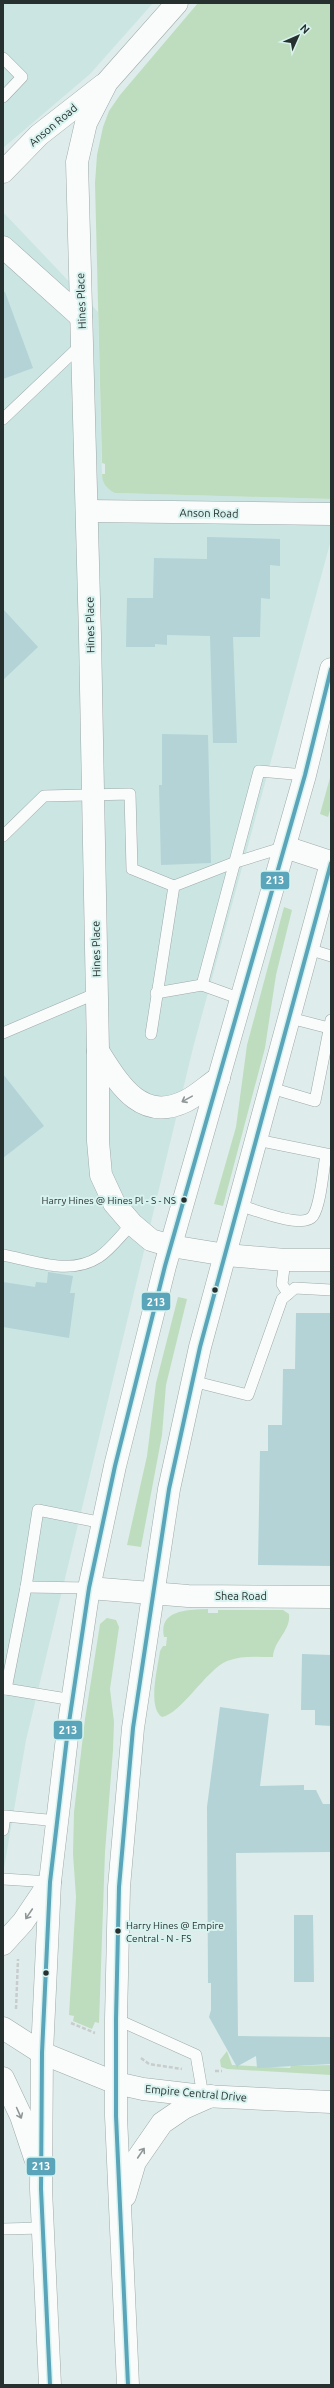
<svg xmlns="http://www.w3.org/2000/svg" width="334" height="2388" font-family="Ubuntu,sans-serif">
	<style>
		.built { fill: #cbe5e2 }
		.green { fill: #beddbe }
		.building { fill: #b3d3d6 }
		.lines { fill: none; stroke-linecap: round; stroke-linejoin: round }
		.service-casing { stroke: #9ea9a7; stroke-width: 12 }
		.minor-casing { stroke: #9ea9a7; stroke-width: 23 }
		.tertiary-casing { stroke: #9ea9a7; stroke-width: 23 }
		.primary-casing { stroke: #9ea9a7; stroke-width: 23 }
		.path { stroke: #c8cccc; stroke-width: 2.5; stroke-dasharray: 4 2; stroke-linecap: butt }
		.service { stroke: #fafcfc; stroke-width: 11 }
		.minor { stroke: #fafcfc; stroke-width: 22 }
		.tertiary { stroke: #fafcfc; stroke-width: 22 }
		.primary { stroke: #fafcfc; stroke-width: 22 }
		.bus-1-casing { stroke: #d8f3ef; stroke-width: 7 }
		.bus-1 { stroke: #5aa5b9; stroke-width: 4 }
		.oneway { stroke: #909696 }
		.bus-dot { fill: #26312f; stroke: #d8f3ef; stroke-width: 1.5 }
		.labels { text-anchor: middle; dominant-baseline: central; stroke-width: 4; stroke-linejoin: round; paint-order: stroke }
		.bus-label { font-size: 10px; fill: #26312f; stroke: #d8f3ef; text-anchor: end }
		.street-label { font-size: 11px; fill: #26312f; stroke: #d8f3ef }
		.line-badge { stroke: #d8f3ef; stroke-width: 1.5 }
		.badge-label { font-size: 11px; text-anchor: middle; font-weight: bold; fill: #fff }
	</style>
	<rect width="100%" height="100%" fill="#deedeb"/>
	<!-- built -->
	<g class="built">
		<polygon points="3,3 153,3 90,74 3,148"/>
		<polygon points="3,212 98,312 102,477 115,493 331,499 331,540 193,1048 26,1740 3,1874"/>
	</g>
	<!-- green -->
	<g class="green">
		<path d="M198 3H331V499L115 493C107 489 102 483 102 474H105V464L102 463 95 183 97 155 103 127 109 111 120 95Z"/>
		<polygon points="331,774 331,807 328,817 320,814"/>
		<polygon points="284,907 292,910 276,975 265,1048 223,1206 214,1204 236,1127 247,1045"/>
		<polygon points="178,1297 187,1299 166,1385 162,1435 141,1547 127,1545 147,1456 156,1383"/>
		<path d="M208 1609V1613H218V1610H283L289 1614C291 1631 274 1640 273 1657 258 1657 242 1655 227 1661 206 1670 181 1714 162 1717 147 1707 158 1667 160 1651L163 1646H166L167 1637H164C158 1609 189 1610 208 1609Z"/>
		<polygon points="107,1618 116,1620 119,1627 110,1689 114,1722 113,1750 105,1852 99,2023 95,2022 92,2029 73,2021 74,2016 69,2015 76,1897 73,1854 74,1812 85,1719 100,1624"/>
		<polygon points="227,2051 232,2065 290,2068 291,2066 331,2065 331,2075 227,2069 221,2067 220,2060"/>
	</g>
	<!-- building -->
	<g class="building">
		<polygon points="3,292 5,292 33,368 3,379"/>
		<polygon points="207,537 280,539 280,566 270,565 270,599 261,598 260,637 233,637 237,743 213,743 210,636 167,635 167,645 155,644 155,647 126,647 127,598 153,598 154,558 207,559"/>
		<polygon points="3,609 38,647 3,680"/>
		<polygon points="162,734 208,735 211,863 161,865 159,785 162,785"/>
		<polygon points="3,1074 44,1126 3,1158"/>
		<polygon points="48,1272 73,1276 70,1293 75,1293 69,1338 3,1327 3,1282 35,1287 36,1282 47,1283"/>
		<polygon points="296,1313 331,1313 331,1566 258,1565 260,1451 268,1451 268,1425 282,1425 283,1369 295,1369"/>
		<polygon points="302,1654 331,1655 331,1726 315,1725 315,1710 301,1710"/>
		<polygon points="220,1707 269,1714 260,1786 304,1785 304,1790 316,1790 323,1804 331,1804 331,1852 236,1853 238,2036 331,2037 331,2064 257,2068 256,2056 238,2066 238,2069 209,2017 211,2010 211,1983 208,1983 207,1807"/>
		<polygon points="294,1915 313,1915 314,1982 294,1982"/>
	</g>
	<g class="lines">
		<defs>
			<g id="service">
				<polyline points="3,58 22,77 3,97"/>
				<polyline points="3,419 81,345"/>
				<polyline points="3,836 44,796 130,794 132,869 174,886"/>
				<polyline points="308,949 331,956"/>
				<polyline points="156,993 202,985"/>
				<polyline points="241,999 202,985 259,771 305,775"/>
				<polyline points="290,1018 329,1028"/>
				<polyline points="3,1033 97,993"/>
				<polyline points="151,1034 174,886 233,863 285,847"/>
				<polyline points="271,1088 315,1101 331,1020"/>
				<polyline points="257,1140 331,1155"/>
				<path d="M239 1205C253 1209 303 1230 313 1216 321 1204 323 1170 326 1155"/>
				<path d="M3 1255C34 1261 70 1276 99 1257 111 1249 121 1235 132 1224"/>
				<polyline points="285,1260 282,1284 288,1294"/>
				<polyline points="192,1381 248,1395 282,1299 295,1288 331,1290"/>
				<polyline points="26,1587 89,1588"/>
				<polyline points="3,1689 6,1689 26,1587 38,1510 103,1523"/>
				<polyline points="6,1689 73,1700"/>
				<polyline points="3,1830 5,1816 58,1821"/>
				<polyline points="3,1879 50,1882"/>
				<polyline points="116,2019 196,2055 203,2096"/>
				<polyline points="3,2229 43,2228"/>
			</g>
			<g id="minor">
				<polyline points="177,3 107,82 86,123 77,162 90,636 98,1051 98,1141 101,1175 114,1203 132,1224 151,1240 171,1246 226,1255 285,1260 331,1260"/>
				<polyline points="3,172 39,135 103,85"/>
				<polyline points="3,247 81,317"/>
				<polyline points="87,511 331,514"/>
				<polyline points="89,1588 188,1596 331,1597"/>
			</g>
			<polyline id="tertiary" points="3,2028 42,2053 116,2083 143,2089 203,2096 331,2102"/>
			<g id="primary">
				<polyline points="285,847 331,862"/>
				<path d="M98 1051C119 1084 141 1123 186 1101 198 1095 208 1085 219 1078"/>
				<polyline points="3,1944 23,1922 50,1882"/>
				<polyline points="3,2078 21,2116 35,2158"/>
				<polyline points="125,2196 135,2162 162,2123 184,2108 211,2096"/>
				<polyline points="50,2385 41,2189 42,2053 50,1882 68,1729 89,1588 115,1466 165,1266 305,775 331,669"/>
				<polyline points="128,2385 116,2116 116,2019 119,1887 133,1728 169,1489 200,1347 331,863"/>
			</g>
		</defs>
		<!-- service casing -->
		<use href="#service" class="service-casing"/>
		<!-- minor casing -->
		<use href="#minor" class="minor-casing"/>
		<!-- tertiary casing -->
		<use href="#tertiary" class="tertiary-casing"/>
		<!-- primary casing -->
		<use href="#primary" class="primary-casing"/>
		<!-- path -->
		<g class="path">
			<polyline points="16,2009 18,1959"/>
			<polyline points="71,2023 95,2033"/>
			<polyline points="141,2058 149,2064 182,2069"/>
			<polyline points="215,2071 222,2071"/>
		</g>
		<!-- service -->
		<use href="#service" class="service"/>
		<!-- minor -->
		<use href="#minor" class="minor"/>
		<!-- tertiary -->
		<use href="#tertiary" class="tertiary"/>
		<!-- primary -->
		<use href="#primary" class="primary"/>
		<defs>
			<g id="bus-1">
				<polyline points="50,2385 41,2189 42,2053 50,1882 68,1729 89,1588 115,1466 165,1266 305,775 331,669"/>
				<polyline points="128,2385 116,2116 116,2019 119,1887 133,1728 169,1489 200,1347 331,863"/>
			</g>
		</defs>
		<!-- bus-1 casing -->
		<use href="#bus-1" class="bus-1-casing"/>
		<!-- bus-1 -->
		<use href="#bus-1" class="bus-1"/>
	</g>
	<!-- one-way arrows -->
	<defs><path id="oneway-shaft" d="M-6 0H5M1.5-3L5.5 0L1.5 3" fill="none" stroke-width="1.6" stroke-linecap="round" stroke-linejoin="round"/></defs>
	<g class="oneway">
		<use href="#oneway-shaft" transform="translate(187 1099) rotate(151)"/>
		<use href="#oneway-shaft" transform="translate(29 1914) rotate(124)"/>
		<use href="#oneway-shaft" transform="translate(19 2113) rotate(66)"/>
		<use href="#oneway-shaft" transform="translate(141 2153) rotate(-56)"/>
	</g>
	<!-- markers -->
	<g class="bus-dot">
		<circle cx="184" cy="1200" r="3.5"/>
		<circle cx="215" cy="1290" r="3.5"/>
		<circle cx="118" cy="1931" r="3.5"/>
		<circle cx="46" cy="1973" r="3.5"/>
	</g>
	<g class="labels">
		<!-- bus labels -->
		<g class="bus-label">
			<text x="176" y="1200">Harry Hines @ Hines Pl - S - NS</text>
			<text x="126" y="1925" text-anchor="start">Harry Hines @ Empire<tspan x="126" dy="13">Central - N - FS</tspan></text>
		</g>
		<!-- street labels -->
		<g class="street-label">
			<text transform="translate(53 125) rotate(-40)">Anson Road</text>
			<text transform="translate(81 301) rotate(-92)">Hines Place</text>
			<text transform="translate(209 513) rotate(1)">Anson Road</text>
			<text transform="translate(90 625) rotate(-91)">Hines Place</text>
			<text transform="translate(96 949) rotate(-91)">Hines Place</text>
			<text x="241" y="1596">Shea Road</text>
			<text transform="translate(196 2093) rotate(5)">Empire Central Drive</text>
		</g>
	</g>
	<g class="line-badge">
		<rect x="260" y="871" width="30" height="19" rx="4" fill="#5aa5b9"/>
		<rect x="141" y="1292" width="30" height="19" rx="4" fill="#5aa5b9"/>
		<rect x="53" y="1720" width="30" height="20" rx="4" fill="#5aa5b9"/>
		<rect x="26" y="2157" width="30" height="19" rx="4" fill="#5aa5b9"/>
	</g>
	<g class="badge-label">
		<text x="275" y="884">213</text>
		<text x="156" y="1306">213</text>
		<text x="68" y="1734">213</text>
		<text x="41" y="2170">213</text>
	</g>
	<!-- border -->
	<rect width="334" height="2388" fill="none" stroke="#26312f" stroke-width="8"/>
	<!-- north arrow -->
	<g transform="translate(298 36) rotate(45)" stroke="#d8f3ef" stroke-width="3" paint-order="stroke">
	<path d="M0-3L7 15L0 10L-7 15Z" fill="#26312f"/>
	<text y="-6" font-size="11" font-weight="bold" text-anchor="middle" fill="#26312f">N</text>
	</g>
</svg>
